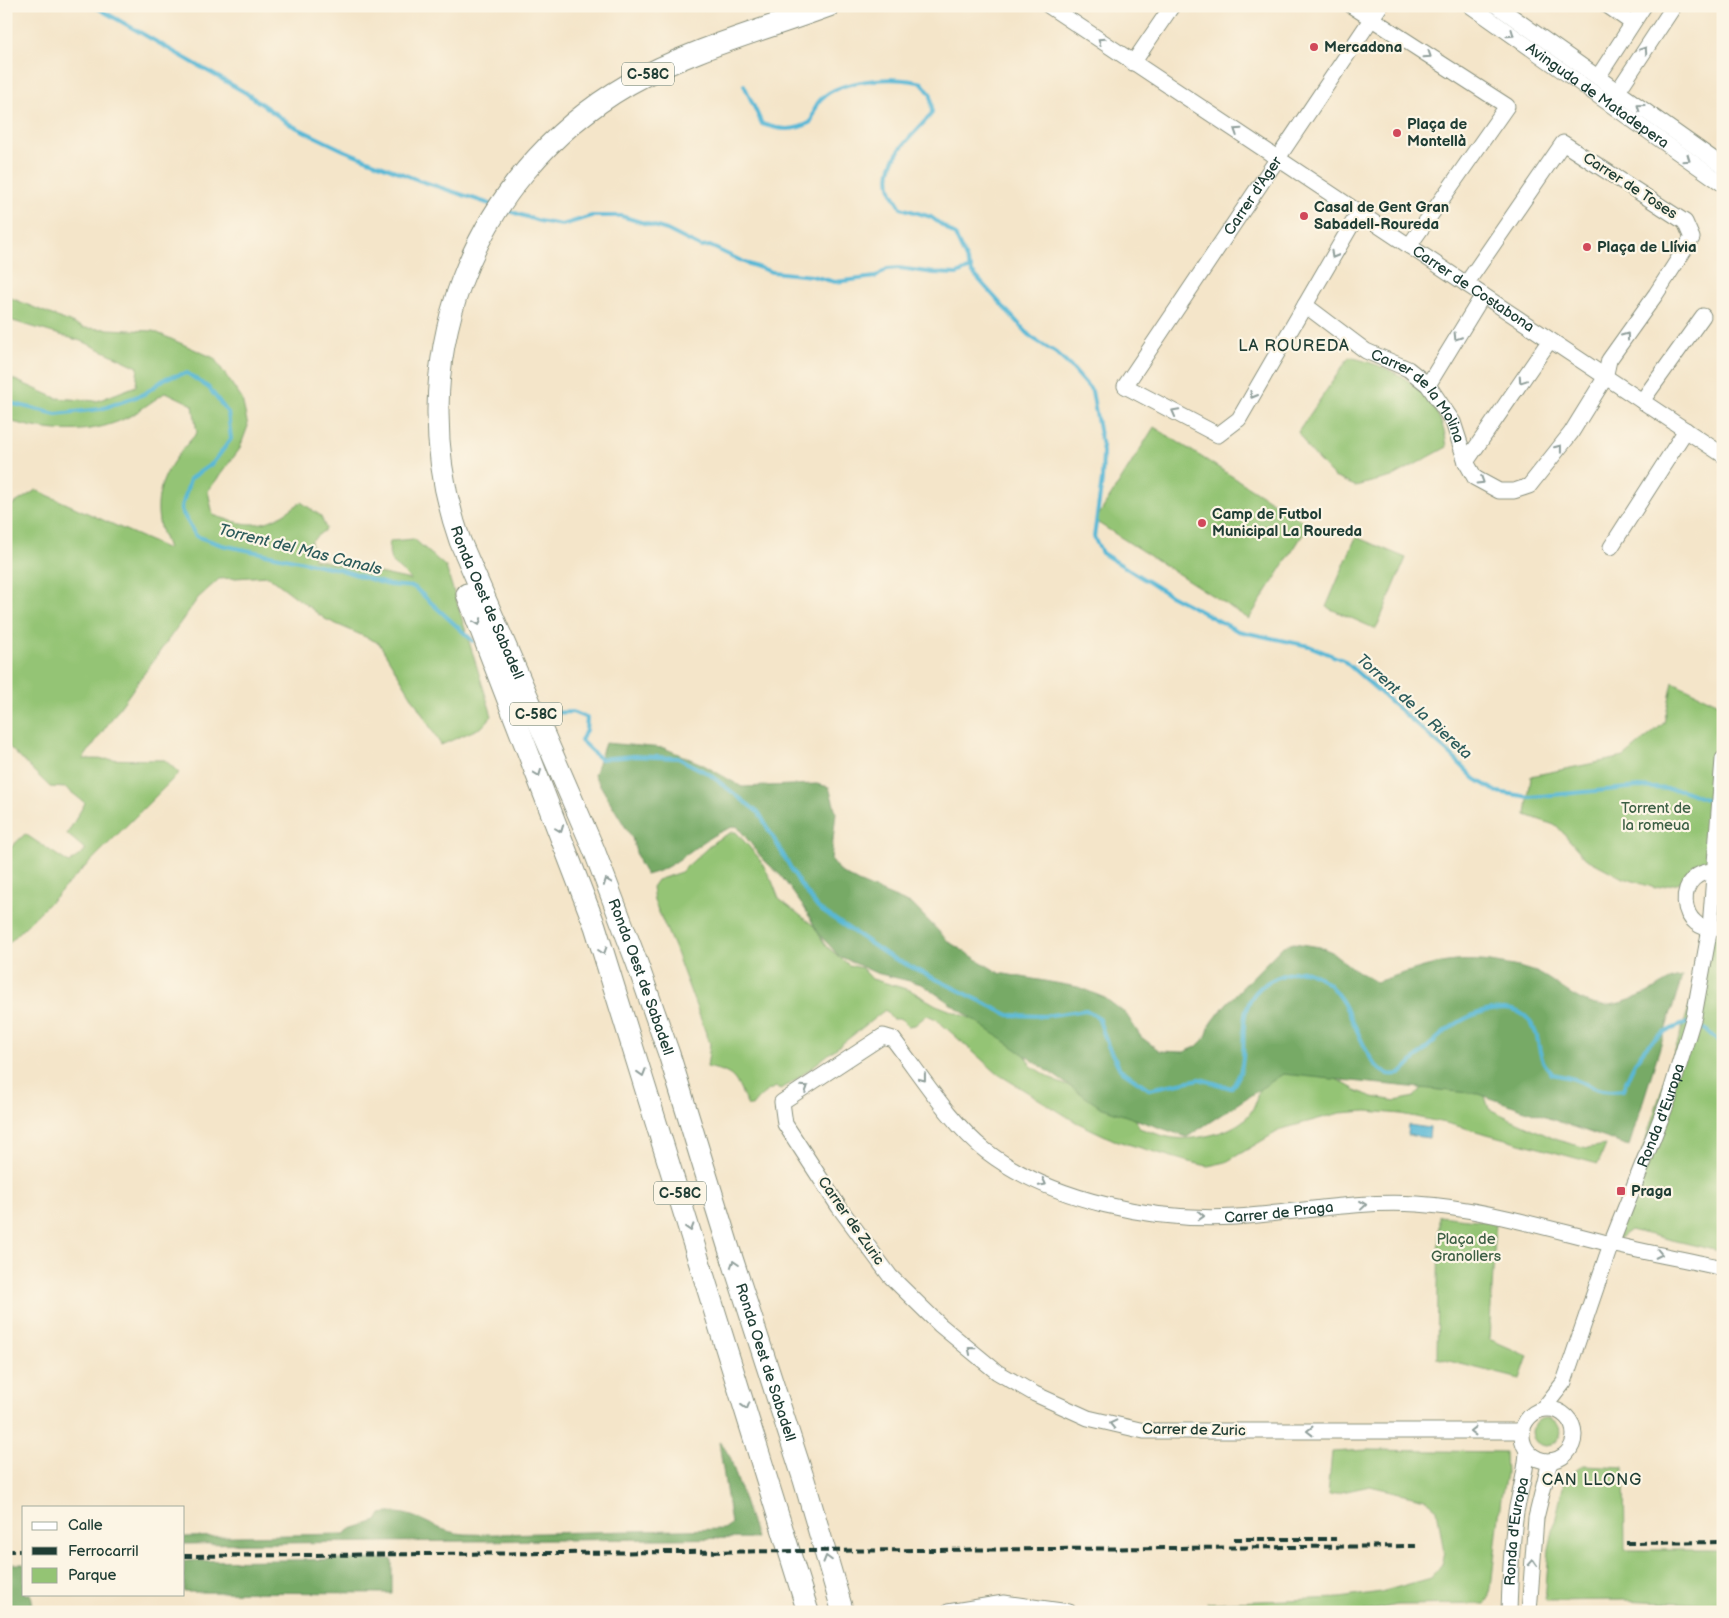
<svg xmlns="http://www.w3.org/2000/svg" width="1729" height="1618" font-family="'Balsamiq Sans',sans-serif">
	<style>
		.green { fill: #94c474; stroke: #5a8054 }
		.forest { fill: #7a6; stroke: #4b744d }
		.water { fill: #58b8d6; stroke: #3c7a85 }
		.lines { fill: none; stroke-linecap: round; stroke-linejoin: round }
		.stream { stroke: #58b8d6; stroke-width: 4 }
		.minor-casing { stroke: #8a917e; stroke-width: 17 }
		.highway-casing { stroke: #8a917e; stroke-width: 23 }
		.minor { stroke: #fff; stroke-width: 15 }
		.highway { stroke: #fff; stroke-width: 21 }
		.rail { stroke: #1f3d34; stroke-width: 4; stroke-dasharray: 8 4; stroke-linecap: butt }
		.oneway { stroke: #8f9e9a }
		.poi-dot { fill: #d1495b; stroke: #fcf5e5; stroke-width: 2 }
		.labels { text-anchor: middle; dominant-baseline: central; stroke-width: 4.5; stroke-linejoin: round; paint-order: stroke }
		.shield { fill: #fcf5e5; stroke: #617469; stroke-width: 1 }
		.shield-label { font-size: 14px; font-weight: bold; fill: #1f3d34 }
		.poi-label { font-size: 15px; font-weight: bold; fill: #1f3d34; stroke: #fcf5e5; text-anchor: start }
		.street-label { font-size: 15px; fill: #1f3d34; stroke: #fcf5e5 }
		.park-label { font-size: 15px; fill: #3c5f44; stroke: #fcf5e5 }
		.neighbourhood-label { font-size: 16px; letter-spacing: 1px; fill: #1f3d34; stroke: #fcf5e5 }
		.water-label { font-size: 16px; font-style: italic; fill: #2d5c5c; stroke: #fcf5e5 }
	</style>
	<rect width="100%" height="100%" fill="#fcf5e5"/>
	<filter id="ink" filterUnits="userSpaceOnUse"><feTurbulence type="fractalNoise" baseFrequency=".02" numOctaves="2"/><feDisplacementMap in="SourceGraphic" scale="10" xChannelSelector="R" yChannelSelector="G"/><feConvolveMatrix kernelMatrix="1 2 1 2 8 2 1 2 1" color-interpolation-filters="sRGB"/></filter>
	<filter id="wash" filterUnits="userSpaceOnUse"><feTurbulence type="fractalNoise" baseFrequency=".0096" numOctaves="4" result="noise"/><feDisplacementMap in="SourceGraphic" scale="20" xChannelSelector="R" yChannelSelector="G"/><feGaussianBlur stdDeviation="1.12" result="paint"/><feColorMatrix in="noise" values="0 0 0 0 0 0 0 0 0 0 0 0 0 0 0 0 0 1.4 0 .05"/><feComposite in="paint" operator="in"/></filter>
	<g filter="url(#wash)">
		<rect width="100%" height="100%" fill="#f4e5c9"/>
		<!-- green -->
		<g class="green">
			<path d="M6 296 84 328 153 331 214 358 242 399 248 426 239 450 208 491 213 515C254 529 266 528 301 502L321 516 326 529 311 541 314 559 411 580C398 565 386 566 390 541L414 539 446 567 492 716 482 727 441 745 379 643 325 619 268 576 219 579 198 598 83 759 165 760 179 773 6 946V852L25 834 69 863 86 850 67 834 85 803 66 788 50 787 6 744V509L36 490 168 549C166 541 162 534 160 527 151 487 172 460 197 433L193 405 166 392C155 399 145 407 134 414 93 437 49 433 6 420V376L56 398 97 401 136 386 138 367 84 342 6 319Z"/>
			<path d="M1349 357C1399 368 1441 392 1447 447L1392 477 1355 486 1334 477 1309 450 1298 432Z"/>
			<polygon points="1154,427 1309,525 1249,619 1095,521"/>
			<polygon points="1356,537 1406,558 1376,629 1326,607"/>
			<polygon points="1673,682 1723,706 1723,867 1701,868 1681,882 1655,888 1621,877 1585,858 1557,826 1526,815 1531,776 1624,757 1664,723"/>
			<path d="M732 832H736L759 858 772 881 779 899 814 926 826 946 849 965 862 968 872 979 910 990 936 1005 991 1026 1022 1049 1031 1066 1057 1082 1132 1109 1139 1128C1148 1131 1159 1135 1168 1137 1190 1142 1230 1134 1246 1118 1255 1109 1257 1098 1259 1086L1279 1071 1326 1073 1357 1091 1373 1097 1396 1101 1414 1097 1424 1086 1483 1090 1489 1109 1557 1140 1587 1148 1606 1145 1598 1164 1450 1124 1401 1114 1367 1111 1340 1113 1282 1129 1226 1162 1208 1166 1189 1162 1114 1140 1076 1122 998 1074 936 1019 927 1015 915 1025 908 1026 901 1019H892L885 1010 793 1082 781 1089 776 1087C764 1092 760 1096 752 1106H748C734 1079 739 1074 707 1067L710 1044 674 947 654 901 652 887 657 880 681 872 715 841Z"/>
			<polygon points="1715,929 1723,930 1723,1252 1630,1230 1611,1244"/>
			<polygon points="1439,1216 1496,1222 1489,1339 1528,1356 1520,1379 1437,1358"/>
			<circle cx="1546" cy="1432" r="14"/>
			<polygon points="1367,1450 1505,1452 1506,1475 1501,1498 1490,1596 1485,1604 1397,1605 1364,1612 1207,1612 1207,1603 1340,1598 1381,1592 1430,1578 1441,1564 1444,1553 1437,1509 1425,1499 1370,1486 1328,1495 1332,1452"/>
			<polygon points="1584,1465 1624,1467 1625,1550 1723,1550 1723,1605 1625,1600 1545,1601 1549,1549 1565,1477"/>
		</g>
		<!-- forest -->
		<g class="forest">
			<path d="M605 743 664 748 702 764 742 787 817 784 829 787 836 812 831 859 839 871 858 882 913 905 949 942 999 973 1078 987 1105 998 1126 1014 1141 1037 1160 1051 1184 1052 1196 1047 1206 1037 1210 1025 1226 1004 1283 946 1294 943 1320 947 1332 952 1352 968 1376 982C1424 967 1451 954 1502 964 1514 966 1525 968 1536 972 1556 981 1573 1000 1596 1005 1612 1008 1637 998 1651 991 1662 985 1669 978 1682 977L1629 1146 1479 1094 1283 1074 1187 1137 1100 1107 922 984 876 973 839 956 819 934 805 909 781 876 762 858 737 826C701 834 682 867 646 875L639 863 632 838 594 775Z"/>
			<path d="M719 1442 723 1445 730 1457 756 1538 184 1544V1537L344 1534 351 1529 377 1521 381 1514C414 1508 428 1528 456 1533 468 1535 482 1534 495 1534L724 1529 731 1524Z"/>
			<polygon points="392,1559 392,1593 184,1592 184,1561"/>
			<polygon points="6,1564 24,1564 24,1594 31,1594 34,1612 6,1612"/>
		</g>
		<!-- water -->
		<polygon class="water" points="1408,1125 1430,1128 1429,1138 1407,1135"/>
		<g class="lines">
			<!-- stream -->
			<g class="stream">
				<polyline points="94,6 246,93 291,125 343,150 418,180 493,205"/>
				<path d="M744 85 762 124C780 130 794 132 811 122 813 117 814 109 817 104 833 79 896 75 922 83L931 95 932 113C915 135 881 157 891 190 893 196 898 202 901 208L931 217 955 235 972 272 1009 313 1031 337 1056 353 1073 369 1092 391 1103 452 1102 480 1094 537 1102 553 1168 594 1238 631 1309 646 1343 660 1448 752 1475 779 1497 792 1530 797 1639 787 1682 790 1715 803"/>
				<polyline points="506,210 539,221 562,225 592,216 621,216 667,230 701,247 710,246 746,263 772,272 812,276 835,282 876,277 887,269 899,268 934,273 957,274 971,268"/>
				<polyline points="6,402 56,414 101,409 144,394 166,378 187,373 209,388 228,413 231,439 213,463 190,479 181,510 196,536 222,545 338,569 389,585 414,587 473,641"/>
				<path d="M551 713 572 712 587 718 586 730 581 741 600 759 634 756 678 758 709 774 759 813 800 884 818 908 889 956 1009 1015 1044 1016 1086 1010 1098 1017 1108 1046 1120 1069 1149 1089 1200 1079 1231 1088C1259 1057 1224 1009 1268 982 1279 976 1288 972 1300 971 1305 970 1310 973 1315 975 1355 993 1360 1066 1388 1074 1391 1075 1396 1074 1400 1074 1429 1046 1459 1009 1504 1009 1513 1009 1525 1013 1530 1022 1540 1035 1537 1048 1543 1061 1545 1066 1550 1070 1552 1074 1560 1076 1569 1077 1576 1080 1596 1088 1600 1093 1623 1090 1636 1054 1650 1034 1688 1023"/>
				<polyline points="1694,1025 1706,1030 1723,1046"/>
			</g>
		</g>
	</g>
	<g filter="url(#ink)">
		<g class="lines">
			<defs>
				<g id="minor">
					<path id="s1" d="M1049 6 1723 455"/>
					<polyline points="1352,6 1507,106 1409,246"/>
					<path id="s2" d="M1471 6 1723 184"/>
					<polyline points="1497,6 1723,166"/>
					<polyline points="1608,6 1632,23"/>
					<polyline points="1133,63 1172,6"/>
					<polyline points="1598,77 1644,6"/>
					<polyline points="1618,91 1674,6"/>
					<path id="s3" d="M1359 212 1239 419 1218 435 1125 386 1380 6"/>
					<path id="s4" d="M1305 305 1366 351 1408 369 1428 385 1453 422 1466 462 1475 478 1499 491H1514L1529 486 1571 433 1605 378 1609 360 1656 294 1692 238 1685 222 1563 143 1466 284"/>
					<polyline points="1428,385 1483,295"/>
					<polyline points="1642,401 1703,316"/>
					<polyline points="1466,462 1550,340"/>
					<polyline points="1611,547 1686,430"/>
					<path d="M1721 872C1670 864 1676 940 1723 927"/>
					<circle cx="1548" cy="1435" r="26"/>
					<path id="s5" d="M1543 1409 1564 1382 1611 1244 1669 1098 1694 1016 1710 928 1723 759"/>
					<path id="s6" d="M1521 1431H1144L1088 1418 1035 1394 997 1372 940 1325 890 1276 839 1207 785 1124 782 1102 883 1036 893 1039C920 1074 952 1125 986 1151 1051 1201 1155 1222 1236 1217 1295 1213 1357 1200 1417 1204 1480 1208 1542 1227 1603 1242 1642 1252 1683 1259 1723 1268"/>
					<polyline points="948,1612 1004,1603 1069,1612"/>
					<path id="s7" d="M1509 1612C1510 1579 1511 1545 1516 1512 1520 1491 1526 1473 1527 1452"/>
					<polyline points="1529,1612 1536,1518 1550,1461"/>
				</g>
				<g id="highway">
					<path id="s8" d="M829 6C764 30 688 50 629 84 468 177 399 367 460 541L594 850 637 963 669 1054 729 1249 804 1480 841 1606"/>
					<polyline points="467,594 595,926 808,1612"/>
				</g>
			</defs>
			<!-- minor casing -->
			<use href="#minor" class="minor-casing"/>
			<!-- highway casing -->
			<use href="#highway" class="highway-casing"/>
			<!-- minor -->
			<use href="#minor" class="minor"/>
			<!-- highway -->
			<use href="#highway" class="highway"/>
			<!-- rail -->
			<g class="rail">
				<polyline points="1234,1539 1336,1539"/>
				<polyline points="1626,1543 1723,1542"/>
				<polyline points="6,1551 24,1551"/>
				<polyline points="184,1556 1419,1546"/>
			</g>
		</g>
		<!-- one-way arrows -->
		<defs><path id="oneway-chevron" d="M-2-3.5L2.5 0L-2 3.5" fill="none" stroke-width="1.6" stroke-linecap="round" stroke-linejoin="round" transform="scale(1.25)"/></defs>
		<g class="oneway">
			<use href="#oneway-chevron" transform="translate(1511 34) rotate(35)"/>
			<use href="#oneway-chevron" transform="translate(1101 41) rotate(-146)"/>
			<use href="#oneway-chevron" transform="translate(1644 50) rotate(-56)"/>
			<use href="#oneway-chevron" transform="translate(1428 55) rotate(33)"/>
			<use href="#oneway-chevron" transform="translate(1640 107) rotate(-144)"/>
			<use href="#oneway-chevron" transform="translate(1237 131) rotate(-147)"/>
			<use href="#oneway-chevron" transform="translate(1687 159) rotate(35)"/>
			<use href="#oneway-chevron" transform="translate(1334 255) rotate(120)"/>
			<use href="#oneway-chevron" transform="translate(1626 336) rotate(-54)"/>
			<use href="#oneway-chevron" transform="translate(1457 337) rotate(122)"/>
			<use href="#oneway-chevron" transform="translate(1522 380) rotate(124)"/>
			<use href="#oneway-chevron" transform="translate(1253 395) rotate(120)"/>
			<use href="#oneway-chevron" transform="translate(1175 412) rotate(-152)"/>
			<use href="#oneway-chevron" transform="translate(1559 448) rotate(-52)"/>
			<use href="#oneway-chevron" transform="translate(1481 481) rotate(32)"/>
			<use href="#oneway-chevron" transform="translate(478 622) rotate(69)"/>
			<use href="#oneway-chevron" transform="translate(538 773) rotate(69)"/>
			<use href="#oneway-chevron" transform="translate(560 829) rotate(69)"/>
			<use href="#oneway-chevron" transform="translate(607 882) rotate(-111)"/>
			<use href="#oneway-chevron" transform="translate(603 951) rotate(72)"/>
			<use href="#oneway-chevron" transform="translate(642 1073) rotate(73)"/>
			<use href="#oneway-chevron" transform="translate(923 1078) rotate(52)"/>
			<use href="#oneway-chevron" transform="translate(805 1088) rotate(-33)"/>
			<use href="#oneway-chevron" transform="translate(1043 1183) rotate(27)"/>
			<use href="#oneway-chevron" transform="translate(1363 1205) rotate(-6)"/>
			<use href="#oneway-chevron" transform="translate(1201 1216) rotate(2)"/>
			<use href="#oneway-chevron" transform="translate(690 1228) rotate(73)"/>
			<use href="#oneway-chevron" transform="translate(1659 1254) rotate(12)"/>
			<use href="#oneway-chevron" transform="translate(734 1264) rotate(-108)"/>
			<use href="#oneway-chevron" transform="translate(971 1350) rotate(-140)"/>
			<use href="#oneway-chevron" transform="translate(746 1406) rotate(73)"/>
			<use href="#oneway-chevron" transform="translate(1113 1424) rotate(-167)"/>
			<use href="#oneway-chevron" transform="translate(1310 1431) rotate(-180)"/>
			<use href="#oneway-chevron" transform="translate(1473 1431) rotate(180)"/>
			<use href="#oneway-chevron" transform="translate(827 1559) rotate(-106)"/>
			<use href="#oneway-chevron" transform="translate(1533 1563) rotate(-86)"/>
		</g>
	</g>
	<!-- markers -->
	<g class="poi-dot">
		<circle cx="1314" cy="47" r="5"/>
		<circle cx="1397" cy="133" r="5"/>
		<circle cx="1304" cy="216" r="5"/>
		<circle cx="1587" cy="247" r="5"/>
		<circle cx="1202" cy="523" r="5"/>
		<rect x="1616" y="1186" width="10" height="10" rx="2.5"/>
	</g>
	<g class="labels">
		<!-- shield labels -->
		<g class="shield">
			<rect x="622" y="62.5" width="52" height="23" rx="4"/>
			<rect x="510" y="702.5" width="52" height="23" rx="4"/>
			<rect x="654" y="1181.5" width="52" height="23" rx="4"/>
		</g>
		<g class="shield-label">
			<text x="648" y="74">C-58C</text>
			<text x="536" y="714">C-58C</text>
			<text x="680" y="1193">C-58C</text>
		</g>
		<!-- poi labels -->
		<g class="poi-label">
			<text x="1324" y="47">Mercadona</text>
			<text x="1407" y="124">Plaça de<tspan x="1407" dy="17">Montellà</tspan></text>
			<text x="1314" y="207">Casal de Gent Gran<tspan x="1314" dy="17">Sabadell-Roureda</tspan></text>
			<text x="1597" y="247">Plaça de Llívia</text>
			<text x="1212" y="514">Camp de Futbol<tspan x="1212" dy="17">Municipal La Roureda</tspan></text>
			<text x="1631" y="1191">Praga</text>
		</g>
		<!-- street labels -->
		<g class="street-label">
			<text stroke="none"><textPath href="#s2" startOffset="155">Avinguda de Matadepera</textPath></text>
			<text transform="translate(1630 186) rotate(33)">Carrer de Toses</text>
			<text stroke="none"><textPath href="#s3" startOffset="600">Carrer d'Ager</textPath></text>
			<text stroke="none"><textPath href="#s1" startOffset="510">Carrer de Costabona</textPath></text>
			<text stroke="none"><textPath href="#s4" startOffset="148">Carrer de la Molina</textPath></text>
			<text stroke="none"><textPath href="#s8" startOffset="811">Ronda Oest de Sabadell</textPath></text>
			<text stroke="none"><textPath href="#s8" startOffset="1216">Ronda Oest de Sabadell</textPath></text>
			<text stroke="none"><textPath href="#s5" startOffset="318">Ronda d'Europa</textPath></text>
			<text stroke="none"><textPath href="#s6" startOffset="1471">Carrer de Praga</textPath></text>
			<text transform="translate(851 1221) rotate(55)">Carrer de Zuric</text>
			<text stroke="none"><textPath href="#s8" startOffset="1621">Ronda Oest de Sabadell</textPath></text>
			<text transform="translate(1194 1430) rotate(1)">Carrer de Zuric</text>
			<text stroke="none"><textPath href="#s7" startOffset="81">Ronda d'Europa</textPath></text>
		</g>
		<!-- park labels -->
		<g class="park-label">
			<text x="1656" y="808">Torrent de<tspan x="1656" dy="17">la romeua</tspan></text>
			<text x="1466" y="1239">Plaça de<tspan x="1466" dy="17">Granollers</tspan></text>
		</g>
		<!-- neighbourhood labels -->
		<g class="neighbourhood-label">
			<text x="1294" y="346">LA ROUREDA</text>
			<text x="1592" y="1480">CAN LLONG</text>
		</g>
		<!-- water labels -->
		<g class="water-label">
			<text transform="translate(300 550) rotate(14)">Torrent del Mas Canals</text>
			<text transform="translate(1414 707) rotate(42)">Torrent de la Riereta</text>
		</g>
	</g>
	<!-- margin -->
	<rect width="1729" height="1618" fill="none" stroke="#fcf5e5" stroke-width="25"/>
	<!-- legend -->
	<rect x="22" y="1506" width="162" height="90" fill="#fcf5e5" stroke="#a4ab9e"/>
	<rect x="32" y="1522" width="25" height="8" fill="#ffffff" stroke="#a4ab9e"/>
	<text x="68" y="1530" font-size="15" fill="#1f3d34">Calle</text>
	<rect x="32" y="1547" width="25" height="8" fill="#1f3d34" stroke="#a4ab9e"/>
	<text x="68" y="1556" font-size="15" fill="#1f3d34">Ferrocarril</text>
	<rect x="32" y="1568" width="25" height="15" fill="#94c474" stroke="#a4ab9e"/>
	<text x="68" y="1580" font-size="15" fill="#1f3d34">Parque</text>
</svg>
